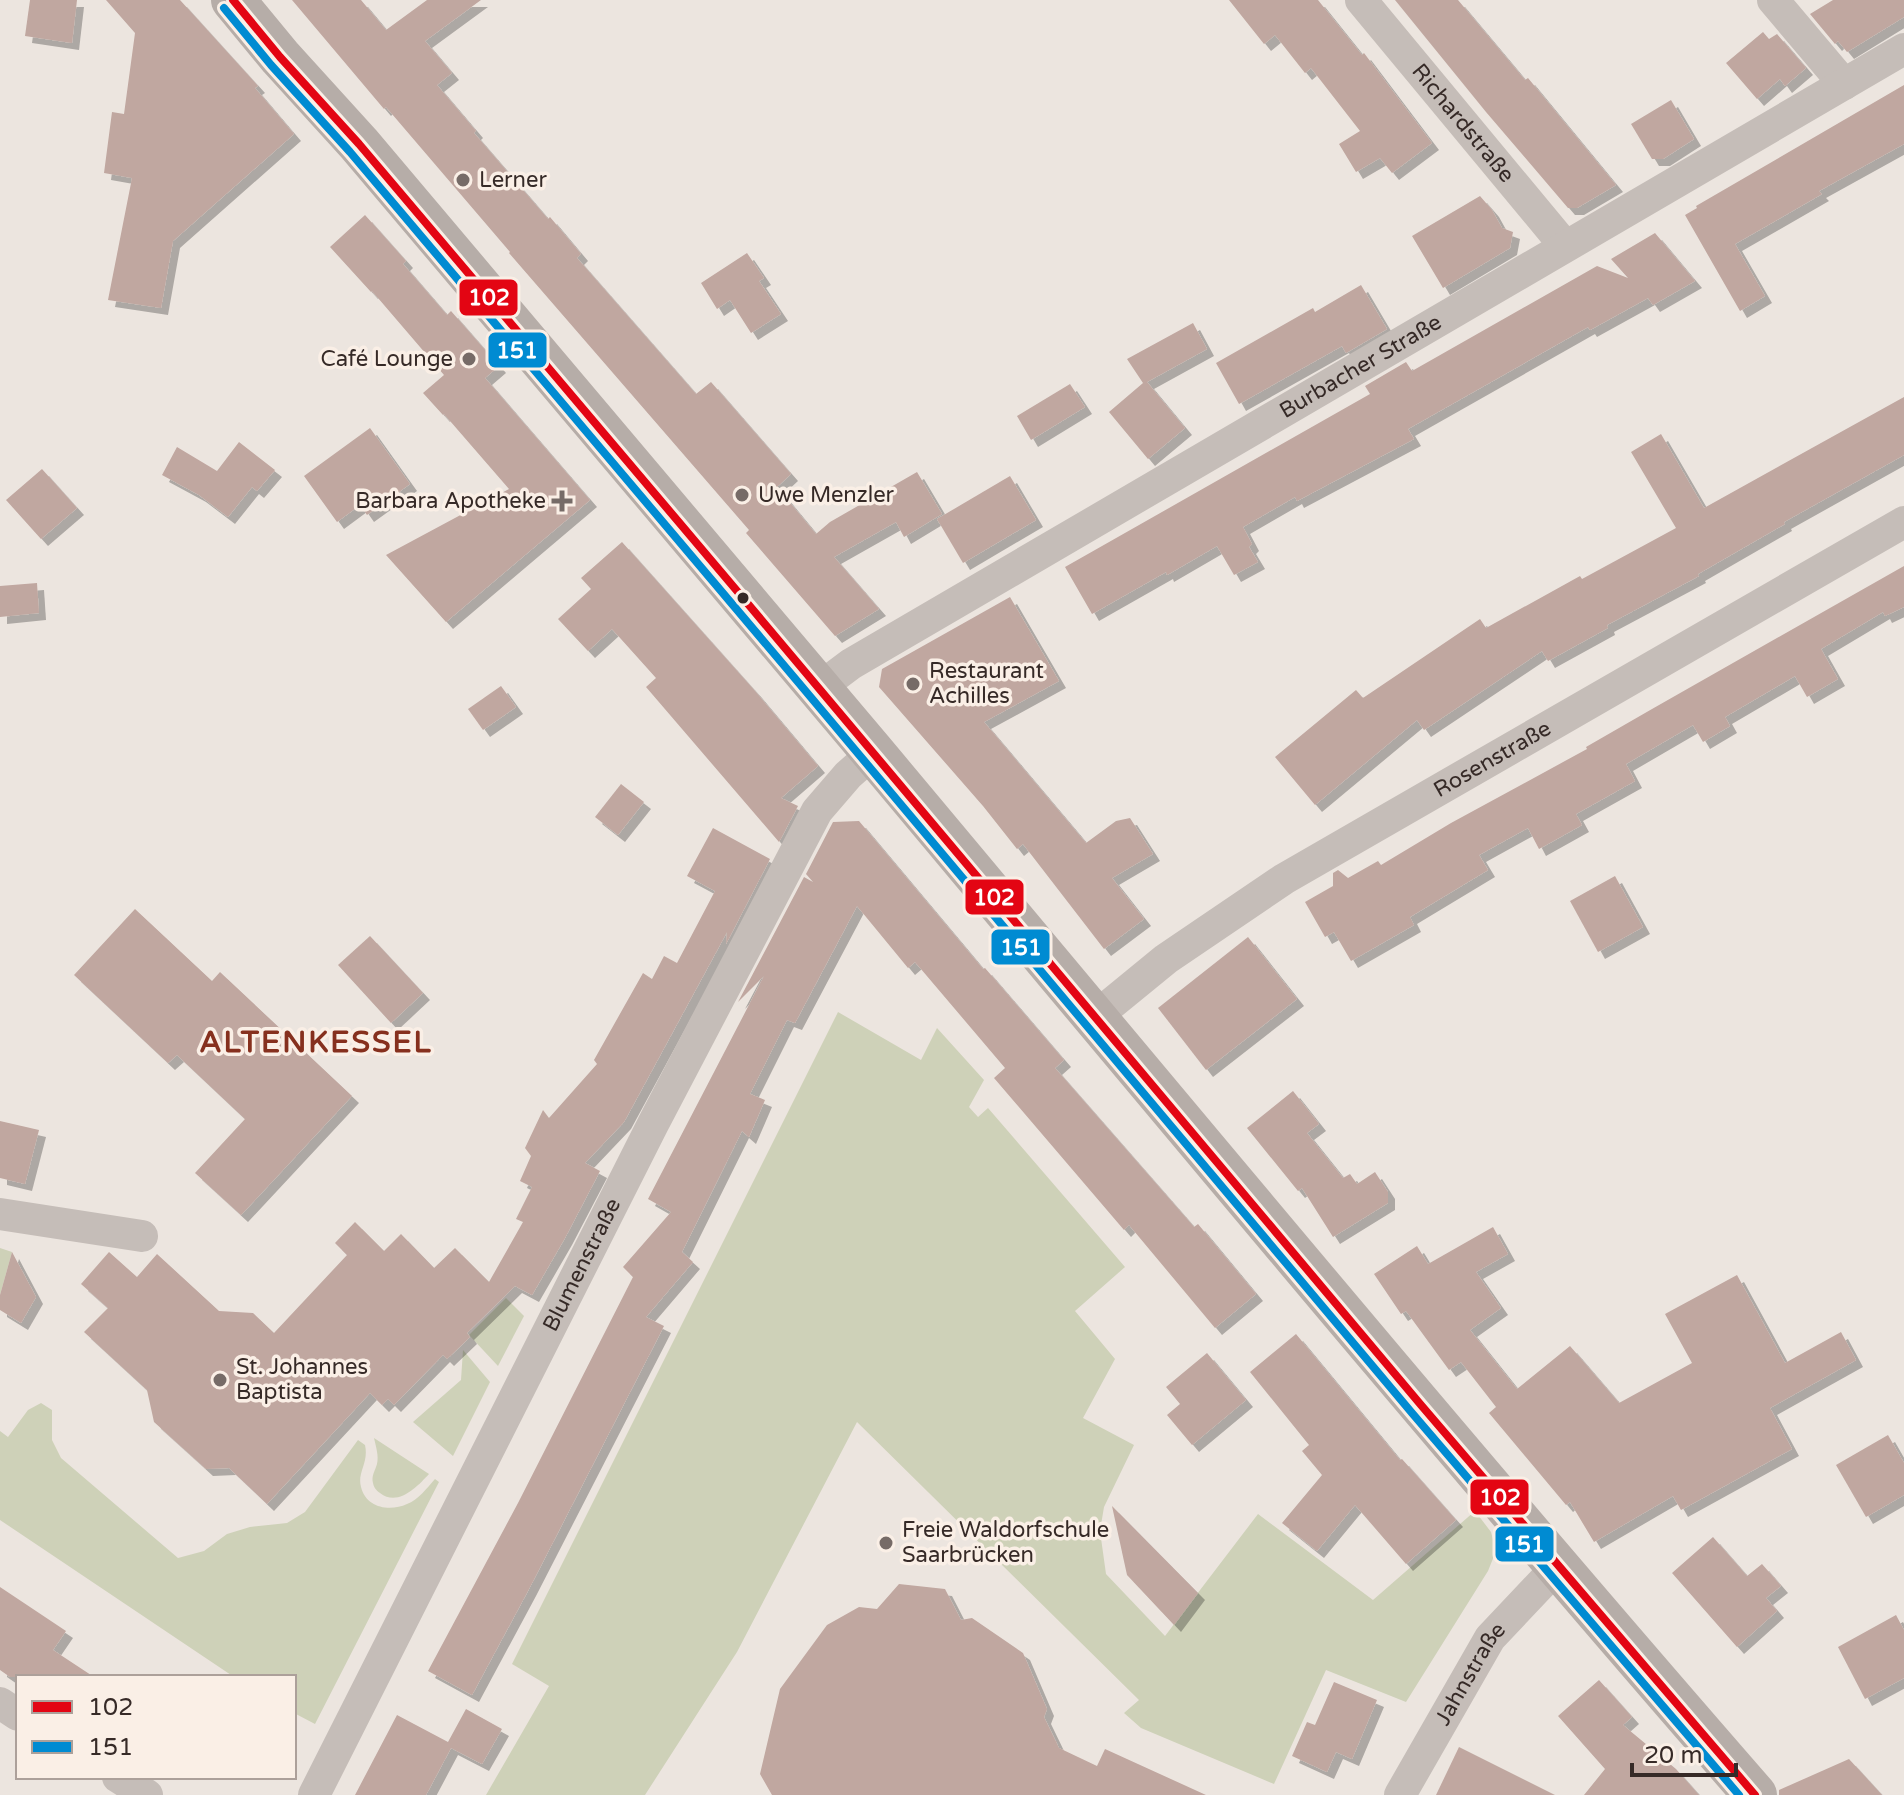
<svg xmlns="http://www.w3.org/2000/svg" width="1904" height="1795" font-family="'Varela Round',sans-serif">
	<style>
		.green { fill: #ced1b8 }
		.building { fill: #c0a7a0; filter: url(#shadow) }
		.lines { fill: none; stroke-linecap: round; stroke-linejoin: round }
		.street { stroke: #c5bdb8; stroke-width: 32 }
		.secondary { stroke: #b6ada8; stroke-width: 44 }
		.bus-1-casing { stroke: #faefe6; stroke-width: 14 }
		.bus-2-casing { stroke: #faefe6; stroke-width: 14 }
		.bus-1 { stroke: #e30513; stroke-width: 8 }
		.bus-2 { stroke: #008bd2; stroke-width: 8 }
		.poi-dot { fill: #766b67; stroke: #faefe6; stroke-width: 3 }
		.bus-dot { fill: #362a27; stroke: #faefe6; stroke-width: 3 }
		.labels { text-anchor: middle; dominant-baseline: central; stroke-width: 7; stroke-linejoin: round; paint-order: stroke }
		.street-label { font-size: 22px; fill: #362a27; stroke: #faefe6 }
		.poi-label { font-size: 22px; fill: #362a27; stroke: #faefe6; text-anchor: start }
		.district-label { font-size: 30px; font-weight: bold; letter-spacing: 2px; fill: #86301e; stroke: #faefe6 }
		.line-badge { stroke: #faefe6; stroke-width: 3 }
		.badge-label { font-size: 22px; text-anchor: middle; font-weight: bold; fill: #fff }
	</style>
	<defs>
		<filter id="shadow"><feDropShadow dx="7" dy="7" stdDeviation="0" flood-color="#0004"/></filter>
	</defs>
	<rect width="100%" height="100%" fill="#ece5df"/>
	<!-- green -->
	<g class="green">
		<polygon points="838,1012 921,1060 937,1028 984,1080 969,1107 978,1117 988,1108 1125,1267 1075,1311 1115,1359 1083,1418 1134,1445 1104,1507 1100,1531 1106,1574 1165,1636 1258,1514 1373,1600 1475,1511 1491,1532 1496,1551 1488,1571 1406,1702 1326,1670 1274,1784 1141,1728 1124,1713 1139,1700 857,1422 737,1652 645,1795 486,1795 549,1686 512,1664"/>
		<polygon points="0,1248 12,1252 0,1295"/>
		<polygon points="506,1298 524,1316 498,1366 469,1335"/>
		<polygon points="463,1350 490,1382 453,1456 413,1422 461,1380"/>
		<path d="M41 1403 52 1410V1440L61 1458 178 1558 204 1551 227 1534 250 1527 287 1523 305 1512 358 1440 365 1445C369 1463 357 1472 361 1487 366 1508 390 1512 407 1504 418 1500 427 1488 435 1479L439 1482 315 1724 294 1713V1677H234L0 1520V1431L8 1437 28 1410Z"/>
		<path d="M374 1438 429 1474C417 1487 398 1507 380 1493 376 1490 374 1488 373 1483 371 1476 375 1471 377 1464 379 1456 376 1447 374 1438Z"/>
	</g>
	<!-- building -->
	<g class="building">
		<polygon points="30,0 77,0 72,43 25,36"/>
		<polygon points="106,0 180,0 258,86 255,88 294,134 173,241 161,308 108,300 132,178 104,173 112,112 124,114 135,33"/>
		<polygon points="292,0 361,0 386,30 427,0 481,0 425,41 452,73 437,85 476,131 474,133 548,219 550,217 581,254 577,258 696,394 711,382 791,474 777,487 816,534 830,522 917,472 942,514 904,537 896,522 834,557 879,609 835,636 746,533 749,530 509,253 510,252 386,107 384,109"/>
		<polygon points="1229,0 1318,0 1362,55 1364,53 1432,143 1392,173 1380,158 1356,172 1339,144 1360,131 1311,68 1305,73 1275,35 1264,44"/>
		<polygon points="1395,0 1458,0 1525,80 1528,78 1616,185 1577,208 1568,208 1486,112"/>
		<polygon points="1833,0 1904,0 1904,17 1847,52 1838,41 1835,44 1810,14"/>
		<polygon points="1763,32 1769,39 1777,34 1806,68 1785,86 1780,79 1757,99 1726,63"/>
		<polygon points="1904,85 1904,144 1819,191 1822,194 1735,244 1765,296 1740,311 1685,215 1697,208 1696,206"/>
		<polygon points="1671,100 1694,139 1663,159 1652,159 1631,124"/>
		<polygon points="1480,196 1492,210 1502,228 1513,232 1510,248 1443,288 1412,236"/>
		<polygon points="365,215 406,261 403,264 447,315 451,311 499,366 485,378 590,500 446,622 386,555 509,489 444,414 443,415 423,393 444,375 372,291 371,292 330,247"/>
		<polygon points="1655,233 1695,281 1653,305 1648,298 1590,330 1588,327 1408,429 1414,439 1297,501 1295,497 1243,527 1252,544 1249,547 1258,562 1234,575 1217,546 1167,575 1166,572 1092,614 1065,567 1370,394 1365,386 1406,362 1412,371 1597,266 1628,278 1611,259"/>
		<polygon points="747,253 764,278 759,281 781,314 751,333 730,300 717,309 701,283"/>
		<polygon points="1361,285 1387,329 1346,353 1342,346 1239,404 1216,363 1313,308 1315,312"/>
		<polygon points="1193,323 1207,349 1147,382 1185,428 1148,459 1109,412 1143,383 1127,359"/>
		<polygon points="1070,384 1085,407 1031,440 1017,416"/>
		<polygon points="1904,397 1904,455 1784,522 1785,524 1698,574 1699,576 1607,625 1608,628 1548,661 1542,651 1424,730 1417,720 1315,805 1275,757 1356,690 1363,698 1480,619 1486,628 1580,576 1582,579 1676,528 1631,452 1661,434 1704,508"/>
		<polygon points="370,428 410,484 367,515 360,505 337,522 304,476"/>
		<polygon points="239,442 275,470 257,491 252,487 228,517 199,495 162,475 177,447 217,471"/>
		<polygon points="42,469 77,508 41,539 6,500"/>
		<polygon points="1010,476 1036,520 963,563 937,519"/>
		<polygon points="622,542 755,691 818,766 781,798 798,806 779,842 646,687 656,678 612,629 588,651 558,619 591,589 581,578"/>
		<polygon points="1904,566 1904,607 1885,616 1883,612 1821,649 1838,679 1807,697 1795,676 1725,717 1730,726 1703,742 1693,725 1626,764 1635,781 1576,814 1582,825 1539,849 1528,828 1479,855 1488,870 1410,917 1414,925 1351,961 1334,932 1325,937 1305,902 1333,886 1333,873 1338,870 1348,878 1378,861 1381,865 1451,823 1587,749 1586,747 1652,709"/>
		<polygon points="37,583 39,613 0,617 0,586"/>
		<polygon points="1010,597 1059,681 984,722 1086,843 1116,821 1130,818 1153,854 1112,878 1144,919 1104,949 1023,844 1017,849 983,806 879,687 882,669"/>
		<polygon points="501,686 516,707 483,730 468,709"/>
		<polygon points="621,784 644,802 618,835 595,817"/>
		<polygon points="859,821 983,969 985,968 1064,1060 1055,1068 1194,1227 1198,1224 1256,1294 1215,1328 1129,1225 1124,1230 994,1078 1005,1068 915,962 908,968 857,906 795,1023 787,1020 750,1094 765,1100 749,1137 742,1131 682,1252 693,1262 646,1317 664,1326 529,1589 472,1695 428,1671 518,1503 633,1277 623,1267 671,1212 648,1199 764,976 738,1002 804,877 813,882 806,874 833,822"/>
		<polygon points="713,828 770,859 726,944 727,932 624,1122 585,1163 600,1171 565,1238 532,1295 515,1286 467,1333 470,1337 447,1359 443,1355 394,1405 388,1399 382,1405 370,1393 267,1504 229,1468 206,1469 154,1422 147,1390 84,1332 108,1308 81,1284 109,1252 137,1277 157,1254 219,1311 253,1313 274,1333 347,1255 335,1243 355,1222 384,1251 401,1234 434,1268 455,1248 489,1282 523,1222 516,1219 532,1187 520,1181 531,1156 525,1148 543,1110 549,1118 597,1064 594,1060 643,973 652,979 664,956 677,963 715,891 687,876"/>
		<polygon points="1615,876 1643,927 1598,952 1570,901"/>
		<polygon points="135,909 212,981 220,972 352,1096 241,1215 195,1173 245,1119 177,1055 168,1063 74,975"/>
		<polygon points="370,936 423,993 391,1023 338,965"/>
		<polygon points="1248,937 1297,999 1206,1070 1158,1008"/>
		<polygon points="1293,1091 1319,1124 1307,1133 1343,1178 1350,1174 1357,1184 1375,1172 1388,1192 1388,1203 1333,1237 1302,1188 1298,1191 1247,1128"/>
		<polygon points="0,1121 39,1130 25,1184 0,1178"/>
		<polygon points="1493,1227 1508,1254 1476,1272 1501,1308 1470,1330 1517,1389 1570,1346 1619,1403 1692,1363 1665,1314 1737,1275 1785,1363 1841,1332 1856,1360 1770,1408 1792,1449 1681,1510 1673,1496 1594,1542 1570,1502 1566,1505 1489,1413 1496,1407 1461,1362 1449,1370 1406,1311 1401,1314 1374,1274 1417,1246 1428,1264"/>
		<polygon points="12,1252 36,1297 21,1323 0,1310 0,1295"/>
		<polygon points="1296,1334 1400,1460 1402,1459 1456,1520 1406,1564 1355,1505 1317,1551 1282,1523 1322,1475 1302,1451 1309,1445 1250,1372"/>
		<polygon points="1207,1353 1246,1400 1192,1445 1167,1415 1180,1404 1166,1387"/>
		<polygon points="1888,1435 1904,1463 1904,1495 1866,1517 1836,1465"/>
		<polygon points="1112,1506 1198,1593 1174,1625 1127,1575"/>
		<polygon points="1713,1537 1747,1576 1762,1564 1781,1586 1766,1598 1777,1611 1737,1647 1672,1573"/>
		<polygon points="899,1584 945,1589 961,1620 972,1618 1023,1653 1047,1709 1044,1717 1059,1748 1097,1766 1105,1749 1206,1795 772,1795 760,1774 780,1689 827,1625 859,1607 877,1609"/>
		<polygon points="0,1587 66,1631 53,1650 94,1677 10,1677 0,1670"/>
		<polygon points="1896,1615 1904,1630 1904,1678 1865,1699 1838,1647"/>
		<polygon points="1599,1680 1632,1717 1623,1725 1676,1769 1699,1795 1584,1795 1605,1769 1558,1716"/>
		<polygon points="1334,1682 1377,1700 1352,1759 1336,1752 1327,1772 1292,1756 1307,1722 1315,1725"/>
		<polygon points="466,1709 502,1729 482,1764 451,1748 426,1795 355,1795 397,1715 448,1742"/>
		<polygon points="1459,1747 1555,1795 1436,1795"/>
		<polygon points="1849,1759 1882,1795 1779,1795 1779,1790"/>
	</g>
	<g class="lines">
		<!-- street -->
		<g class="street">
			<path id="s1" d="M1361 0 1565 246"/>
			<polyline points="1773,0 1844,84"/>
			<path id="s2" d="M819 688 851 664 1904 49"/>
			<path id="s3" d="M1094 1018 1166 959 1284 879 1904 522"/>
			<polyline points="0,1214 142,1236"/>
			<polyline points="0,1703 18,1715"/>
			<polyline points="118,1777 147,1795"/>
			<path id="s4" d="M314 1795 653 1124 817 811 848 775 873 753"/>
			<path id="s5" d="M1400 1795 1490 1638 1558 1566"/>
		</g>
		<!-- secondary -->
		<path class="secondary" d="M233 0 280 57 359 144C529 347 701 547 871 750 1164 1100 1455 1451 1755 1795"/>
		<defs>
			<polyline id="bus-1" points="233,0 280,57 359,144 743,598 1421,1405 1755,1795"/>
			<polyline id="bus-2" points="224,8 271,65 350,152 798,682 1412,1413 1739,1795"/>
		</defs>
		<!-- bus-1 casing -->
		<use href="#bus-1" class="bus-1-casing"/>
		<!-- bus-2 casing -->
		<use href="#bus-2" class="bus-2-casing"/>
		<!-- bus-1 -->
		<use href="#bus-1" class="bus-1"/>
		<!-- bus-2 -->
		<use href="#bus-2" class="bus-2"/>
	</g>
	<!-- markers -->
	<g class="poi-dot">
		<circle cx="463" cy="180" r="8"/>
		<circle cx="469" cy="359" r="8"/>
		<circle cx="742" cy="495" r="8"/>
		<path d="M558 489h8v8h8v8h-8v8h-8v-8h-8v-8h8z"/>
		<circle cx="913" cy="684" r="8"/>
		<circle cx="220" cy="1380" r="8"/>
		<circle cx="886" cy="1543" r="8"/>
	</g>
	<circle class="bus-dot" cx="743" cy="598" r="7"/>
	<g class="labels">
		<!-- street labels -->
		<g class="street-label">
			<text stroke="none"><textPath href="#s1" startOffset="160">Richardstraße</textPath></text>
			<text stroke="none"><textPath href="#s2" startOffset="630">Burbacher Straße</textPath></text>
			<text stroke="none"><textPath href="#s3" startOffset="476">Rosenstraße</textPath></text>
			<text stroke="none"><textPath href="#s4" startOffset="594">Blumenstraße</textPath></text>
			<text stroke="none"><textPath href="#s5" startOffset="140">Jahnstraße</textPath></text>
		</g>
		<!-- poi labels -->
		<g class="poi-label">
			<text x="479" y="180">Lerner</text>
			<text x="453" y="359" text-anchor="end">Café Lounge</text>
			<text x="758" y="495">Uwe Menzler</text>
			<text x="546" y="501" text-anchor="end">Barbara Apotheke</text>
			<text x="929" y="671">Restaurant<tspan x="929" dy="25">Achilles</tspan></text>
			<text x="236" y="1367">St. Johannes<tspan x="236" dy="25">Baptista</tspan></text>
			<text x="902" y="1530">Freie Waldorfschule<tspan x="902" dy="25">Saarbrücken</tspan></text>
		</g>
		<!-- district labels -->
		<g class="district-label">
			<text x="316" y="1042">ALTENKESSEL</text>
		</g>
	</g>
	<g class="line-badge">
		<rect x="458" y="278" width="61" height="39" rx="8" fill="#e30513"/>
		<rect x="487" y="331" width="61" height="38" rx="8" fill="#008bd2"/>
		<rect x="964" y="878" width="61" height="38" rx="8" fill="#e30513"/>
		<rect x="990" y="928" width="61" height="38" rx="8" fill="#008bd2"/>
		<rect x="1469" y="1478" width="61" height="38" rx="8" fill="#e30513"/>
		<rect x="1494" y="1525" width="61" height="38" rx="8" fill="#008bd2"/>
	</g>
	<g class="badge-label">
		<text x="489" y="305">102</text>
		<text x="517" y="358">151</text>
		<text x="994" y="905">102</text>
		<text x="1021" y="955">151</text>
		<text x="1500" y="1505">102</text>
		<text x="1524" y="1552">151</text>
	</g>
	<!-- legend -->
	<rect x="16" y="1675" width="280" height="104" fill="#faefe6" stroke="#aca09a" stroke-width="2"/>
	<rect x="32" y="1701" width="40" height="12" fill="#e30513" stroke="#aca09a" stroke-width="2"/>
	<text x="88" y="1715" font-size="24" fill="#362a27">102</text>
	<rect x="32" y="1741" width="40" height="12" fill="#008bd2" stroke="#aca09a" stroke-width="2"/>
	<text x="88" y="1755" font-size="24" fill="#362a27">151</text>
	<!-- scale -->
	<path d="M1632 1763v12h104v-12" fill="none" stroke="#362a27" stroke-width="4"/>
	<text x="1644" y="1763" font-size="24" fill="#362a27" stroke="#faefe6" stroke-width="6" paint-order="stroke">20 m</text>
</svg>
